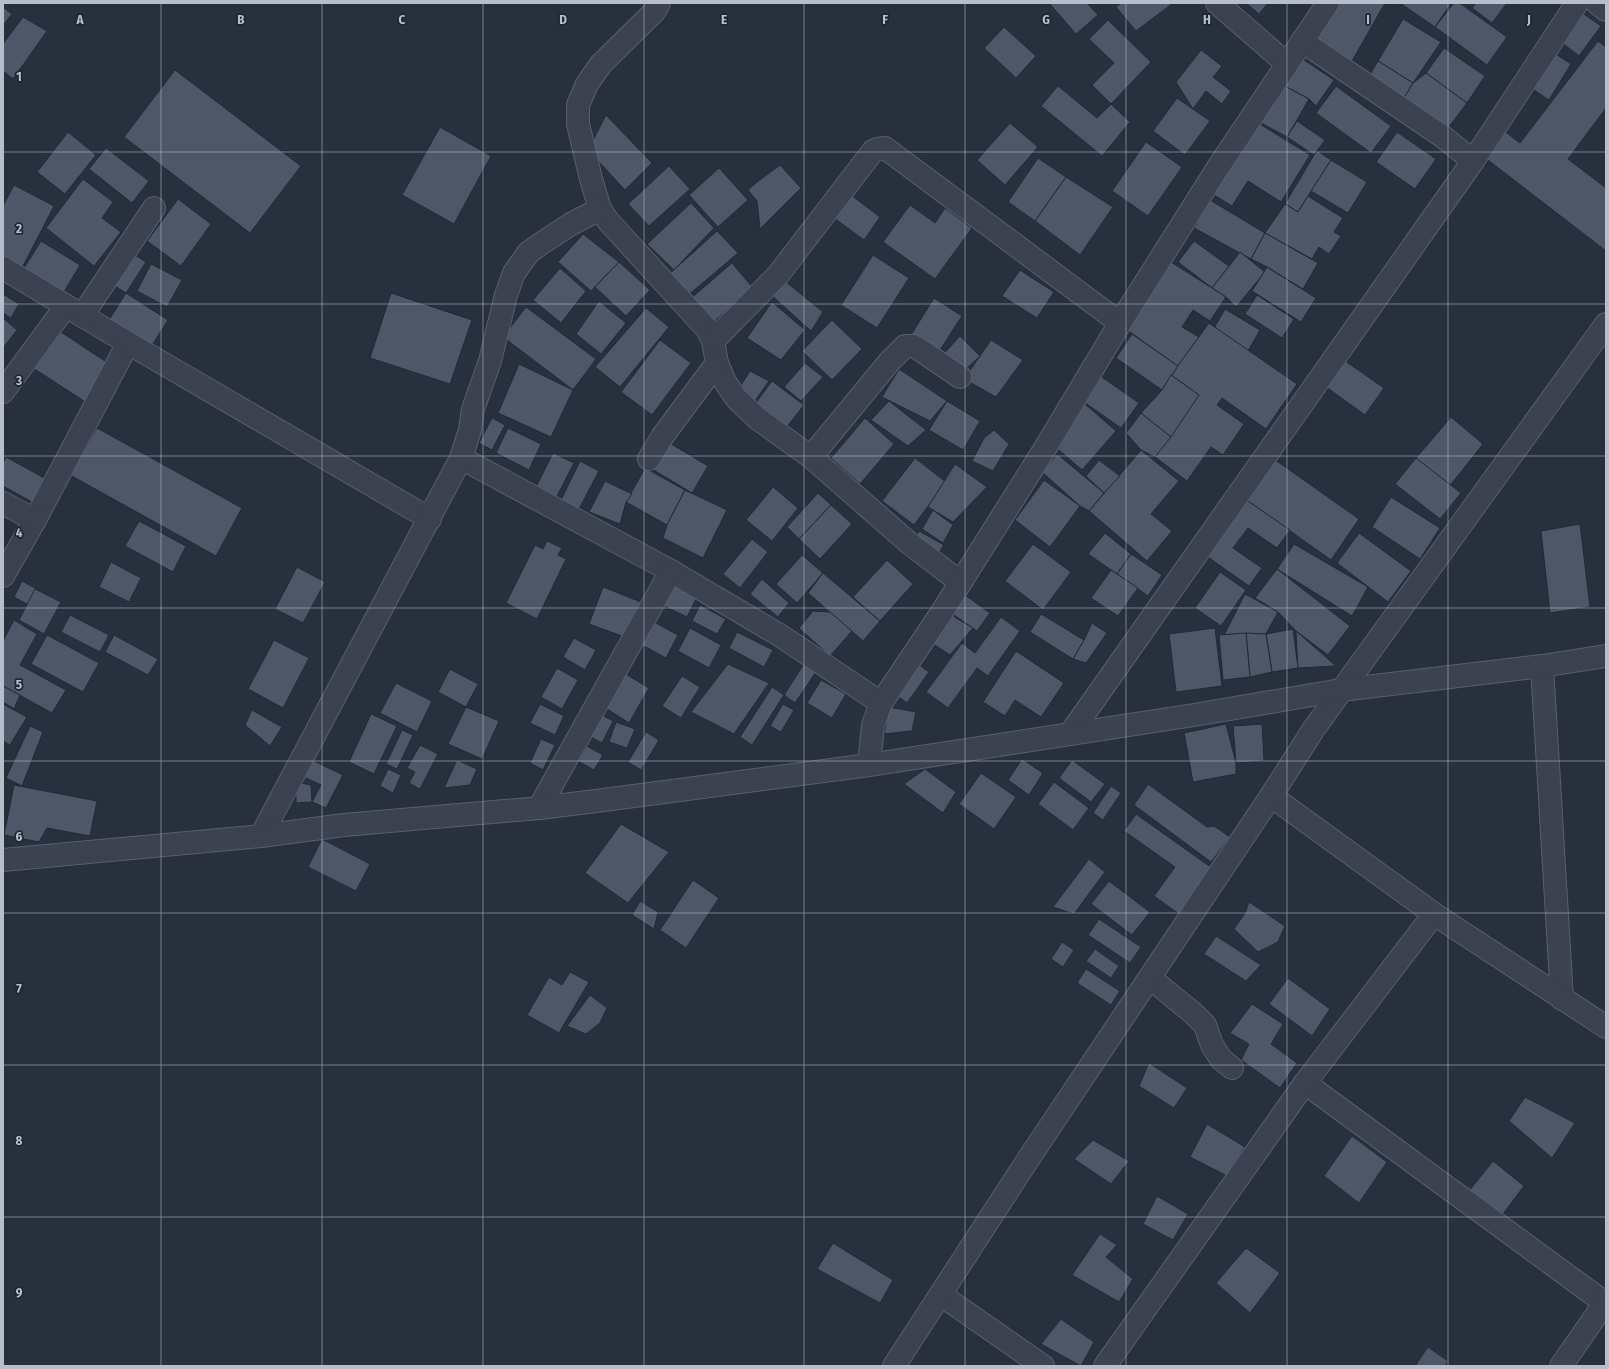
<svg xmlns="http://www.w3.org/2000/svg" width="1609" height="1369" font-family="'Fira Sans Condensed',sans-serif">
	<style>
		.building { fill: #4e5767; stroke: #222936 }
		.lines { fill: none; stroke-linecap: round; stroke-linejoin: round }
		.minor-casing { stroke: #59606c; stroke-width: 24 }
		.tertiary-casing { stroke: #59606c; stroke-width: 24 }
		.minor { stroke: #3c424f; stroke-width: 22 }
		.tertiary { stroke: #3c424f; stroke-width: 22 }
		.grid { fill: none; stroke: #b8bec9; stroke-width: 1; stroke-opacity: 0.55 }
		.grid-label { font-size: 13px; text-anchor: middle; font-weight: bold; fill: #b8bec9; stroke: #202734; stroke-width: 3.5; stroke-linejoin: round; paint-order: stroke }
	</style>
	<rect width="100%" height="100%" fill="#28303e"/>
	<!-- building -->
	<g class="building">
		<polygon points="1049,3 1087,3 1098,15 1076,34"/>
		<polygon points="1121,3 1173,3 1136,31 1116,7"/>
		<polygon points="1246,3 1268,3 1259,14"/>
		<polygon points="1334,3 1385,3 1352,61 1314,40"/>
		<polygon points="1400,3 1451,3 1435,27"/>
		<polygon points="1454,3 1461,4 1507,37 1487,65 1435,27"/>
		<polygon points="1476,3 1507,3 1492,23 1472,8"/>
		<polygon points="3,7 12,14 3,25"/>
		<polygon points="1581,12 1601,26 1579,56 1560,41"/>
		<polygon points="23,17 47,31 13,79 3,71 3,44"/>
		<polygon points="1403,19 1441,42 1413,83 1378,61"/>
		<polygon points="1108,20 1151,62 1111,104 1092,85 1114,63 1089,39"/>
		<polygon points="1004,27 1036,56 1016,78 984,48"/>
		<polygon points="1598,41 1606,47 1606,108 1568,159 1606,188 1606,251 1484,157 1504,131 1520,143"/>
		<polygon points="1444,48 1485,76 1467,103 1426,73"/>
		<polygon points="1201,50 1222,66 1213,77 1231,91 1222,104 1206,91 1193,109 1176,82"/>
		<polygon points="1551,51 1571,64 1549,100 1528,86"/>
		<polygon points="1301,58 1334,80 1316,106 1309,99 1283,85"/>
		<polygon points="1378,61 1413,83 1401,103 1366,81"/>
		<polygon points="175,70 301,166 250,233 124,137"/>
		<polygon points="1426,73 1467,103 1442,136 1401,103 1413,83"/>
		<polygon points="1283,85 1309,99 1287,137 1261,123"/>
		<polygon points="1058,86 1097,118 1111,104 1130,122 1102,156 1041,106"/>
		<polygon points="1336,86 1391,126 1371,153 1316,113"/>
		<polygon points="1177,98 1210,121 1185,155 1153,131"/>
		<polygon points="606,115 652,163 625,190 588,150"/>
		<polygon points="1255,121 1310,155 1281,202 1248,181 1232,206 1211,193"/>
		<polygon points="1297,121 1325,140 1314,155 1287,137"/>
		<polygon points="1010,123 1038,147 1005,185 977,160"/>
		<polygon points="440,127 491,156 454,224 402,195"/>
		<polygon points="68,132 96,155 65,194 37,172"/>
		<polygon points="1397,132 1436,159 1415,189 1376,162"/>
		<polygon points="1146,142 1182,167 1148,216 1112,191"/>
		<polygon points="106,148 149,181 132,203 89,169"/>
		<polygon points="1318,151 1331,160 1298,212 1285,204 1314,155"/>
		<polygon points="1038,158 1066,177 1035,221 1008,202"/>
		<polygon points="1331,160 1367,182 1348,213 1311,191"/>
		<polygon points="780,165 801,188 760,229 757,201 748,190 757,182"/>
		<polygon points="669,166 690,189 649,226 628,204"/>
		<polygon points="719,168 748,200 718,227 689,195"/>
		<polygon points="1066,177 1113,207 1080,255 1035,221"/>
		<polygon points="83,179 113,202 102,218 121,232 94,266 46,228"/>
		<polygon points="14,185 54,206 21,270 3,261 3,206"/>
		<polygon points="851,195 880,217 864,240 834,218"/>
		<polygon points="1308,196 1343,218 1334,232 1341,236 1329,254 1319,247 1312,259 1265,233 1285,204 1298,212"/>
		<polygon points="178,199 211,224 181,266 147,241"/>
		<polygon points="1210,200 1265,233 1251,259 1194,228"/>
		<polygon points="691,203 714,228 674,270 647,244"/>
		<polygon points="910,205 935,223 945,208 972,228 935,279 883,242"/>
		<polygon points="717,231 738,253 685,298 666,277"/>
		<polygon points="1265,233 1318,263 1303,289 1267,267 1251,259"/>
		<polygon points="583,234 619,262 591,291 558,262"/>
		<polygon points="41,241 80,265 64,292 24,268"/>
		<polygon points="1194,241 1229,266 1212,288 1178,262"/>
		<polygon points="130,252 146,262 126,293 110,283"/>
		<polygon points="1240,252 1265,272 1236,307 1226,297 1212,288"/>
		<polygon points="873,255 909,278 877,328 841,305"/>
		<polygon points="1168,260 1226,297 1210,321 1193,310 1182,327 1199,337 1178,366 1124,328"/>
		<polygon points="619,262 650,290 626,316 595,287"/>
		<polygon points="732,263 753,288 710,325 689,300"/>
		<polygon points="151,264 182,280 167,307 137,291"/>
		<polygon points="1267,267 1316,298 1301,322 1252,291"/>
		<polygon points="560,268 586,291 561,323 533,300"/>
		<polygon points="1020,270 1054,292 1037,318 1002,296"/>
		<polygon points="780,277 823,312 811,331 768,292"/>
		<polygon points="126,293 168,320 149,350 107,323"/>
		<polygon points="391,293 472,320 450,384 370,358"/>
		<polygon points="3,294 19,304 11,318 3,313"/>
		<polygon points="1257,295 1294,319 1282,338 1245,314"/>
		<polygon points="934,298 962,316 938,353 911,335"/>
		<polygon points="599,301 626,323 601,354 576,334"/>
		<polygon points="772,302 805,330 781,360 747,338"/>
		<polygon points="526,307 596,359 573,390 503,337"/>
		<polygon points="646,308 669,327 620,387 595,367"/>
		<polygon points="1225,309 1260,330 1248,351 1213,330"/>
		<polygon points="3,318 17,330 3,348"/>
		<polygon points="832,320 862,349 832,380 802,351"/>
		<polygon points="1209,323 1297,384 1266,429 1222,398 1217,405 1244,424 1223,455 1211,447 1187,481 1155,457 1199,395 1171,375"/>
		<polygon points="55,328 111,365 87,403 30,366"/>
		<polygon points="1132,334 1178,366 1162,390 1116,358"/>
		<polygon points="960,336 980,356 962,373 940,358"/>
		<polygon points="660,340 691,363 652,415 621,392"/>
		<polygon points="991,340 1023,360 996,397 964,379"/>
		<polygon points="1341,358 1384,388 1365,415 1322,384"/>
		<polygon points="805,363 823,377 801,401 784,387"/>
		<polygon points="519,364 573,390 551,437 498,413"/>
		<polygon points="899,369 947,401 930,421 882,397"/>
		<polygon points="750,371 769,381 750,408 734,396"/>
		<polygon points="1099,375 1139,403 1121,428 1081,400"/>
		<polygon points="1171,375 1199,395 1171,437 1141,413 1162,390"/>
		<polygon points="772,381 804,405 783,432 752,408"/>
		<polygon points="889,401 926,430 908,446 871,420"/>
		<polygon points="947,401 980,421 963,450 929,430"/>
		<polygon points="1085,404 1116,431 1082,470 1052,444"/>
		<polygon points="1141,413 1171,437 1155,457 1141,450 1126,433"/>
		<polygon points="1451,417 1483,444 1449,487 1416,458"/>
		<polygon points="492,418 505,425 492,450 479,443"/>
		<polygon points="865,418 894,444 860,484 831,458"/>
		<polygon points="97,428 242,508 216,556 70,475"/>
		<polygon points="508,428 541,444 529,470 496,453"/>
		<polygon points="994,430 1009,444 993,471 972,461 984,438"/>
		<polygon points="663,439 708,466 692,493 647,466"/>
		<polygon points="1141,450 1179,481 1151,514 1172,531 1147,561 1089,511"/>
		<polygon points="553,453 574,463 556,498 536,487"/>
		<polygon points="1057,454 1104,493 1089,511 1080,506 1042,472"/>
		<polygon points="6,457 46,479 32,502 3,486 3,463"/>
		<polygon points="915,458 946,482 914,525 882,501"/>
		<polygon points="1416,458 1461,493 1440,519 1395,484"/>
		<polygon points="1274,459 1359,519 1331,560 1245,499"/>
		<polygon points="1099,460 1120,476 1104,493 1086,476"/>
		<polygon points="580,461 599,471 579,509 561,500"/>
		<polygon points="955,464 987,487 953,522 928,507"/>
		<polygon points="645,468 685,490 667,525 626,502"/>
		<polygon points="1044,480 1080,506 1050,547 1015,520"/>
		<polygon points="605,481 632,494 626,502 620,524 589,512"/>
		<polygon points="773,487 798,508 772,541 746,520"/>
		<polygon points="685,490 727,510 703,558 663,538 667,525"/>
		<polygon points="818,493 831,505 799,539 787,527"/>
		<polygon points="1391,497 1440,528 1420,559 1372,527"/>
		<polygon points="1245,499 1290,530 1277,548 1248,528 1233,548 1262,568 1249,586 1205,555"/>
		<polygon points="831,505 852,524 820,559 799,539"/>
		<polygon points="933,510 953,525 943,543 922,529"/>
		<polygon points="139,521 186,546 173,572 125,546"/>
		<polygon points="1580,524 1590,607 1550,613 1541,531"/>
		<polygon points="919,531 944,545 934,560 912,543"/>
		<polygon points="1105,533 1131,554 1117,574 1088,554"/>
		<polygon points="1359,533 1411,571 1388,602 1337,563"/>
		<polygon points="752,539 768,552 740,588 723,574"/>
		<polygon points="547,541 562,548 558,555 566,559 537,619 506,603 535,545 543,549"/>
		<polygon points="1033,544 1071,572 1043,610 1005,581"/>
		<polygon points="1294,544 1368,587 1352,616 1277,569"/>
		<polygon points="1131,554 1162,575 1148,596 1117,574"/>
		<polygon points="802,555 823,573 797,603 776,584"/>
		<polygon points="887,560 913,584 880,621 853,597"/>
		<polygon points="111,562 141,578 129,602 99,587"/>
		<polygon points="297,567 325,582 303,623 275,609"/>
		<polygon points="1277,569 1350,626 1328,655 1296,631 1278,612 1255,598"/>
		<polygon points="1111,570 1138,588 1118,616 1091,598"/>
		<polygon points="1220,572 1246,590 1221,626 1195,608"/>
		<polygon points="823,573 880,621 863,641 808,593"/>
		<polygon points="762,579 789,603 778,617 750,594"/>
		<polygon points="22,581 46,594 39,611 14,597"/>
		<polygon points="672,585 697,597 687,617 662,605"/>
		<polygon points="603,587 651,606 633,640 589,624"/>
		<polygon points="35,589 61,602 44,634 19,620"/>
		<polygon points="1245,594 1278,612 1266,634 1224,635"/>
		<polygon points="965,595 990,613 977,631 951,613"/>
		<polygon points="700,605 726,619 717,634 692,621"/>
		<polygon points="813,611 830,612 852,631 830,656 799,628"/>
		<polygon points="946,612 973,628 950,655 927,640"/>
		<polygon points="1041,614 1084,640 1073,659 1030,632"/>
		<polygon points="70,615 109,635 100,652 61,632"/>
		<polygon points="1001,617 1020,631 988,676 977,668 948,708 926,692 962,643 975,653"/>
		<polygon points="14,620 37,634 20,665 66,690 52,713 3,686 3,641"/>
		<polygon points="654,622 678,635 666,658 642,645"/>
		<polygon points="1092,623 1107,633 1086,663 1073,659 1084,640"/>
		<polygon points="690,628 721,645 709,668 678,651"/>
		<polygon points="1215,628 1222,686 1176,692 1169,634"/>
		<polygon points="1293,629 1298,668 1272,672 1266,634"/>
		<polygon points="1296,631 1336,666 1298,668"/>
		<polygon points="737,632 773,650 764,667 729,648"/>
		<polygon points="1246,633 1266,634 1272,672 1250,677"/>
		<polygon points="1246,633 1250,677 1223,680 1219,635"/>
		<polygon points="47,635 99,663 83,692 31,664"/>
		<polygon points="114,635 158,659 148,675 105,652"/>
		<polygon points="574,638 596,650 585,670 563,657"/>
		<polygon points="274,640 309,658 283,708 248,689"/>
		<polygon points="1016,651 1064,683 1041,717 1015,700 1005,716 983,702"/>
		<polygon points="728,664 769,683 734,734 691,712"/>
		<polygon points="804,664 816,672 795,703 784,695"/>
		<polygon points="918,664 929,672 907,703 896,695"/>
		<polygon points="557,668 578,680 562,709 541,697"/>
		<polygon points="450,669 478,684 466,707 438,692"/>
		<polygon points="624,673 649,688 629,723 604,707"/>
		<polygon points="682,676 700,687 681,718 662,706"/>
		<polygon points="821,680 846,694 832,718 807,703"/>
		<polygon points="396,683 432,701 417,732 380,713"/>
		<polygon points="3,686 20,695 14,709 3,702"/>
		<polygon points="772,687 784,695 752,745 740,737"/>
		<polygon points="3,704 27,717 10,745 3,741"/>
		<polygon points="540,704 564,716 555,735 530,723"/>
		<polygon points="783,704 794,710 781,732 770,726"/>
		<polygon points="466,707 499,721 482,759 448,744"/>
		<polygon points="889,707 916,712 912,731 884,734"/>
		<polygon points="252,710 282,727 270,746 245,725"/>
		<polygon points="371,714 397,726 374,774 349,762"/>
		<polygon points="600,714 613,721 602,743 589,736"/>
		<polygon points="616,722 635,729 627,748 609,742"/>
		<polygon points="1226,724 1236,763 1236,774 1193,782 1184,733"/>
		<polygon points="1262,724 1264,761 1236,763 1233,726"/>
		<polygon points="30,726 43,732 22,786 6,778"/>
		<polygon points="402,730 413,735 397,769 386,764"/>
		<polygon points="646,732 659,740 641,770 628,762"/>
		<polygon points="541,739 555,745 543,770 530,763"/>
		<polygon points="420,745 438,754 420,789 409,783 415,772 407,768"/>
		<polygon points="587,746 603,755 594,770 578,761"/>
		<polygon points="1022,759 1043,773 1029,795 1008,780"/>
		<polygon points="312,760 343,775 326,808 312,802 321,785 304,777"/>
		<polygon points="457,760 477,769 470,785 444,788"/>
		<polygon points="1072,760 1105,784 1091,802 1059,778"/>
		<polygon points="388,769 401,775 393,793 380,786"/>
		<polygon points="925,769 956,792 943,813 904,784"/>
		<polygon points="981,773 1016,797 994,829 959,804"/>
		<polygon points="296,782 311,785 312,802 296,803"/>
		<polygon points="1054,782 1089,808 1073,830 1038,804"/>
		<polygon points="1148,784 1207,827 1214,826 1230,837 1211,862 1134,805"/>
		<polygon points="14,785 97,801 90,836 47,828 39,842 4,835"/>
		<polygon points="1111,786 1121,793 1103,820 1093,813"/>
		<polygon points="1136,814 1212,868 1179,914 1154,896 1175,867 1124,831"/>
		<polygon points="621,824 669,852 628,903 585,873"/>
		<polygon points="322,839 370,864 356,891 308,867"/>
		<polygon points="1089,859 1105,872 1074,914 1053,907"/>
		<polygon points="693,880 719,898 686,948 660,930"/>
		<polygon points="1109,881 1150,912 1132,935 1091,904"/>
		<polygon points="640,901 658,912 654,929 632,915"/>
		<polygon points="1249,902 1285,926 1278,942 1258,952 1234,929 1245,913"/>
		<polygon points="1099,919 1141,947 1130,963 1088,935"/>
		<polygon points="1216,936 1261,965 1246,981 1204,954"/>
		<polygon points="1062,942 1074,950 1063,967 1051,959"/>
		<polygon points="1095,949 1119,966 1111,978 1086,961"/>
		<polygon points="1086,969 1120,991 1111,1005 1077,983"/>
		<polygon points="570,972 589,982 559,1033 527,1015 549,977 562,985"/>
		<polygon points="1288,978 1330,1009 1312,1036 1269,1004"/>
		<polygon points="590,995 607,1008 600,1023 586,1034 567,1026"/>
		<polygon points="1252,1004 1283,1024 1271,1044 1297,1063 1280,1088 1241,1060 1249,1044 1230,1033"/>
		<polygon points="1149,1063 1187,1088 1174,1108 1139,1086"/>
		<polygon points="1525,1097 1575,1123 1552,1158 1509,1121"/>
		<polygon points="1207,1124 1245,1147 1227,1176 1190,1157"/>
		<polygon points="1352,1136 1387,1162 1359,1203 1324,1176"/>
		<polygon points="1093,1140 1129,1161 1111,1184 1074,1159"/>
		<polygon points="1493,1161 1524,1186 1503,1214 1469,1191"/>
		<polygon points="1157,1196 1188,1214 1173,1240 1143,1224"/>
		<polygon points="1100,1234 1117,1245 1106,1257 1133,1279 1119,1302 1072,1275"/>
		<polygon points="833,1243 893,1280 880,1303 817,1269"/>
		<polygon points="1246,1248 1280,1273 1250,1313 1216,1283"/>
		<polygon points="1061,1319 1094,1342 1081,1366 1041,1344"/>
		<polygon points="1428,1347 1448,1361 1445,1366 1415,1366"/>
	</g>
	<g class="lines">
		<defs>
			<g id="minor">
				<polyline points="659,3 654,12 601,64 587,84 578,105 578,124 591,179 600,209 609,222 707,329 713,341 717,363 725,382 736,398 758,419 811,457 909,543 960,582"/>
				<polyline points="1217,3 1287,64"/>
				<polyline points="1597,3 1606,10"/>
				<polyline points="1302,41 1442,136 1473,161"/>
				<polyline points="3,268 128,343 35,520 3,576"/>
				<polyline points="82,316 154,208"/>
				<polyline points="713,341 778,275 873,151 878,149 885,148 1120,323"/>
				<polyline points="128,343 430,519"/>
				<polyline points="3,392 66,306"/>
				<polyline points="811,457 890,361 905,346 913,346 919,349 960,377"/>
				<polyline points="461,458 671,571 781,636 881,703"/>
				<polyline points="649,459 662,437 717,363"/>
				<polyline points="3,503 35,520"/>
				<polyline points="1542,666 1562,999"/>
				<polyline points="1070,734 1473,161 1577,3"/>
				<polyline points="869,765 873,725 881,703 942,612 1044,450 1120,323 1219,166 1328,3"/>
				<polyline points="1271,796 1434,914 1606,1027"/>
				<polyline points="539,808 671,571"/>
				<polyline points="261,836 461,458 470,430 473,409 490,361 506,295 514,273 528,253 539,245 571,224 600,209"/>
				<polyline points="1150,978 1193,1013 1205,1025 1212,1045 1221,1059 1232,1068"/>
				<polyline points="1305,1083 1605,1303"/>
				<polyline points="941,1295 1043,1366"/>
				<polyline points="894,1366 1029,1158 1271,796 1313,730 1606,324"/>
				<polyline points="1105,1366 1305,1083 1434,914"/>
				<polyline points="1561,1366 1606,1301"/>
			</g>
			<polyline id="tertiary" points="3,860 261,836 344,825 539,808 596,801 869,765 1194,715 1341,690 1542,666 1606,656"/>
		</defs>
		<!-- minor casing -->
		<use href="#minor" class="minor-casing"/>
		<!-- tertiary casing -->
		<use href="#tertiary" class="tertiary-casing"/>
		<!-- minor -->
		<use href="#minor" class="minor"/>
		<!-- tertiary -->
		<use href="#tertiary" class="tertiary"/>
	</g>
	<!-- grid -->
	<path class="grid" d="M161 3V1366M322 3V1366M483 3V1366M644 3V1366M804 3V1366M965 3V1366M1126 3V1366M1287 3V1366M1448 3V1366M3 152H1606M3 304H1606M3 456H1606M3 608H1606M3 761H1606M3 913H1606M3 1065H1606M3 1217H1606"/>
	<g class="grid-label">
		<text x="80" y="24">A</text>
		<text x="241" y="24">B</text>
		<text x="402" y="24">C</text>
		<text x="563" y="24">D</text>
		<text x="724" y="24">E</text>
		<text x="885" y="24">F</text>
		<text x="1046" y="24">G</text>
		<text x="1207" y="24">H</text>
		<text x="1368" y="24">I</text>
		<text x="1529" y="24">J</text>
		<text x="19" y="81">1</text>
		<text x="19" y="233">2</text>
		<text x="19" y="385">3</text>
		<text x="19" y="537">4</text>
		<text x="19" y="689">5</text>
		<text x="19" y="841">6</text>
		<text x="19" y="993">7</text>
		<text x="19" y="1145">8</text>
		<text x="19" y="1297">9</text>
	</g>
	<!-- border -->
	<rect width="1609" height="1369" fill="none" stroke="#b8bec9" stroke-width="8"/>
</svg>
